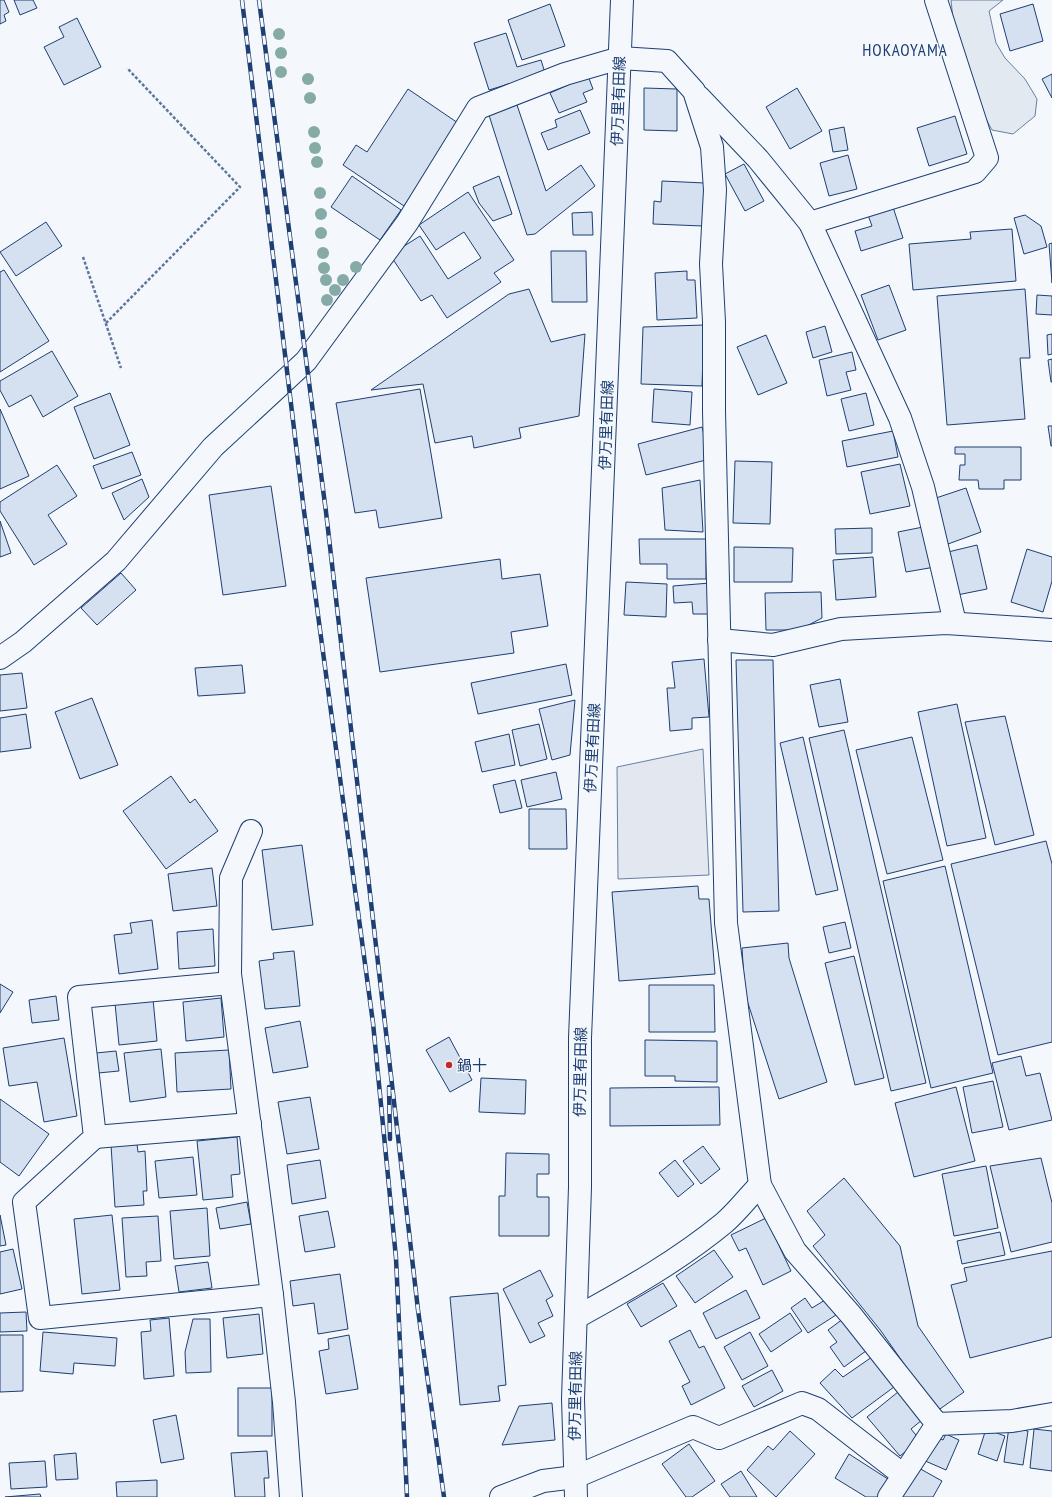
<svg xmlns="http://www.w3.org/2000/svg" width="1052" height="1497" font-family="'PT Sans Narrow','Noto Sans JP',sans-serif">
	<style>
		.green { fill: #e3e9f0; stroke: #687fa3 }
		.parking { fill: #e3e8f0; stroke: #687fa3 }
		.building { fill: #d5e0f0; stroke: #1d3f73 }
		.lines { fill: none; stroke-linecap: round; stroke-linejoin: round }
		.minor-casing { stroke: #1d3f73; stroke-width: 24 }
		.secondary-casing { stroke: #1d3f73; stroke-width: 24 }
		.path { stroke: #5e769c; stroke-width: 2.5; stroke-dasharray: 3 2; stroke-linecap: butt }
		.minor { stroke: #f4f7fb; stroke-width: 22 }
		.secondary { stroke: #f4f7fb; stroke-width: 22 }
		.rail-casing { stroke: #1d3f73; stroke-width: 4.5 }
		.rail { stroke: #f4f7fb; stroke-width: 3; stroke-dasharray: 9; stroke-linecap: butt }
		.tree { fill: #86aba6 }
		.poi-dot { fill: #c62828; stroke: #f4f7fb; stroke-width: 1.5 }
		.labels { text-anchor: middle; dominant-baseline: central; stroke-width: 3; stroke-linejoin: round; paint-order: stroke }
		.street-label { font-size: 15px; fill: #1d3f73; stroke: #f4f7fb }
		.poi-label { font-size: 15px; fill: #1d3f73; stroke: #f4f7fb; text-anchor: start }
		.quarter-label { font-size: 17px; letter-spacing: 1px; fill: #1d3f73; stroke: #f4f7fb }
	</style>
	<rect width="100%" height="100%" fill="#f4f7fb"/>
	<!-- green -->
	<polygon class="green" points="951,0 1003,0 989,11 996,43 1005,58 1025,79 1037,99 1035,116 1013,134 992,130 980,108 954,29"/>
	<!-- parking -->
	<polygon class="parking" points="703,749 709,875 618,879 617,767"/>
	<!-- building -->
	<g class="building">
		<polygon points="0,0 4,0 9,12 4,15 6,21 0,24"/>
		<polygon points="14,0 33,0 37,8 20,15"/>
		<polygon points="550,4 565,46 522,60 508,20"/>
		<polygon points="1033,4 1043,41 1010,51 1000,14"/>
		<polygon points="77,18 101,67 64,85 44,47 64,37 59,27"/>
		<polygon points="506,33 517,67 541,60 545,73 489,90 474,43"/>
		<polygon points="1052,74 1052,98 1042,79"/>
		<polygon points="588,76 593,89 583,93 587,102 559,113 550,93"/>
		<polygon points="644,88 677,89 677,131 644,130"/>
		<polygon points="797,88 822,131 790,149 766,107"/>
		<polygon points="408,89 458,123 404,206 343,165 356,145 367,152"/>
		<polygon points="516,102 546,191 581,165 595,186 535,234 527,235 488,112"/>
		<polygon points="580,110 590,133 548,150 541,133 557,127 555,120"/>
		<polygon points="955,116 967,154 929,166 917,128"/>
		<polygon points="844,127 848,150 833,152 829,130"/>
		<polygon points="848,155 857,189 829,196 820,163"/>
		<polygon points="744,164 764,201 745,211 725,174"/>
		<polygon points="352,176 401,210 380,240 331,207"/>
		<polygon points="499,176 512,214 493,221 479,203 473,187"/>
		<polygon points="662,181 705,183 703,226 653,224 654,201 661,202"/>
		<polygon points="468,192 514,260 494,273 501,282 447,318 432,295 421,301 390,255 420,236 448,279 481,258 464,232 436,250 419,225"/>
		<polygon points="893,207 903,238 861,251 855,231 872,226 868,215"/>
		<polygon points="592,212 593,235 573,235 572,213"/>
		<polygon points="1025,215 1041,226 1047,247 1024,254 1014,218"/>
		<polygon points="46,222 62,246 16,276 0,252"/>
		<polygon points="1012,229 1016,281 913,290 909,244 971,239 970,232"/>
		<polygon points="1052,243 1052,283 1049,244"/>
		<polygon points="551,251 586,251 587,302 552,302"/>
		<polygon points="4,270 49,341 0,372 0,272"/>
		<polygon points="687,271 687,280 695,280 697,318 657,320 655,273"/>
		<polygon points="889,285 906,330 878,340 861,295"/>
		<polygon points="529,289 551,342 585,334 579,416 519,428 521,438 474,448 472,436 435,443 423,384 371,390 509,294"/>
		<polygon points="1025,289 1030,358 1020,358 1025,419 947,425 937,296"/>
		<polygon points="1037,295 1052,296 1052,315 1036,314"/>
		<polygon points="704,325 702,386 641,384 643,327"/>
		<polygon points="825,326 832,352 813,358 806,332"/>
		<polygon points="1052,334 1052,354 1048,355 1047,335"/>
		<polygon points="766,335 787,383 758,395 737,347"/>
		<polygon points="52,351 78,396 43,417 31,395 9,407 0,390 0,381"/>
		<polygon points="852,352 856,370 846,372 851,390 827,396 819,360"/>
		<polygon points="1052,359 1052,382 1051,382 1048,360"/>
		<polygon points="420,389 442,518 379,528 376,510 355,513 336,403"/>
		<polygon points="654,389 692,392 690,425 652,422"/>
		<polygon points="110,393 130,445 94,459 74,407"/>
		<polygon points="866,393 874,425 849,431 841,399"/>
		<polygon points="0,409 29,476 0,489"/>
		<polygon points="1048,426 1052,426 1052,446 1051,446"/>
		<polygon points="702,427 710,459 646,475 638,444"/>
		<polygon points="893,431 898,457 847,467 842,441"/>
		<polygon points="955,447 1021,447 1021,480 1004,480 1004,489 979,489 978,480 959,480 960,465 965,465 965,454 955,454"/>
		<polygon points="132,452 141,475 102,489 93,466"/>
		<polygon points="735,461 772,462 770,524 733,523"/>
		<polygon points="900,464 910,506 870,514 861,472"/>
		<polygon points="57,465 77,496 48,515 67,544 34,565 0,511 0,502"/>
		<polygon points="142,479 149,497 124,520 112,493"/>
		<polygon points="700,480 703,532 665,530 662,488"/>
		<polygon points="271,486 286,586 223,595 209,495"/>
		<polygon points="966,488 981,532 948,544 933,499"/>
		<polygon points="0,521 11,553 0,557"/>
		<polygon points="928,526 935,567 906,572 898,532"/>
		<polygon points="872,528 872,553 836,554 835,529"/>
		<polygon points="639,539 706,539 706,579 667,579 667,564 640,564"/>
		<polygon points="977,545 987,589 957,595 948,552"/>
		<polygon points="734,547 793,548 792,582 734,582"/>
		<polygon points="1027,549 1052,557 1052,581 1043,612 1011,602"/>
		<polygon points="873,557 876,597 836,600 833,560"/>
		<polygon points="500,559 502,579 540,574 548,626 511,632 514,653 380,672 366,578"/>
		<polygon points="121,573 136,590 97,625 81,608"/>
		<polygon points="626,582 667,584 666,617 624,615"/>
		<polygon points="710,583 712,614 693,614 692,602 674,603 673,586"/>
		<polygon points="821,592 822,618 799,630 766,630 765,593"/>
		<polygon points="704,659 709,717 692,718 692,729 670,731 667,688 675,688 672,662"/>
		<polygon points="736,660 773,660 779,911 743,912"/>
		<polygon points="566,664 572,695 478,714 471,683"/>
		<polygon points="242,665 245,693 198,696 195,668"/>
		<polygon points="22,673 27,708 0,711 0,675"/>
		<polygon points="840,679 848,722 819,727 810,685"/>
		<polygon points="92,698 118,765 80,779 55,712"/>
		<polygon points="575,700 570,755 552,760 539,709"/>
		<polygon points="957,704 986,838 947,846 918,712"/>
		<polygon points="26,714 31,748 0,752 0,718"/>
		<polygon points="1005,716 1034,835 995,845 965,722"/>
		<polygon points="539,724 547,759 520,766 512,730"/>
		<polygon points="844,730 926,1083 891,1091 809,738"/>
		<polygon points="509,734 515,765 482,772 475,742"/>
		<polygon points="803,737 838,890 816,895 780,743"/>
		<polygon points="912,737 943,860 887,874 856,750"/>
		<polygon points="556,772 562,799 527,807 521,780"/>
		<polygon points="171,776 190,803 195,799 218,831 166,869 123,811"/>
		<polygon points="515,780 522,808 500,813 493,785"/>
		<polygon points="529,809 566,809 567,849 529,849"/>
		<polygon points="1046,841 1052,864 1052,1042 998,1055 951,864"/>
		<polygon points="302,845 313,925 272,930 262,850"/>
		<polygon points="945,866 993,1073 931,1088 883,881"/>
		<polygon points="212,868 217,906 173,911 168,874"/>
		<polygon points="698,886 699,899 709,899 715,974 619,981 612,892"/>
		<polygon points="152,920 158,969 119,974 114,935 132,933 130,923"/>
		<polygon points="845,922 851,948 829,953 823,927"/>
		<polygon points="213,929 215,966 179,969 177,932"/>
		<polygon points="788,943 789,958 827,1082 779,1099 745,994 742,948"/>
		<polygon points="294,951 300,1006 265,1009 259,961 274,959 273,953"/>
		<polygon points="854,956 884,1078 855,1085 825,963"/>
		<polygon points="0,984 13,992 0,1013"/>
		<polygon points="649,985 714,985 715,1032 649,1032"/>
		<polygon points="56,996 59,1020 32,1023 29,1000"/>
		<polygon points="221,998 224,1037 186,1041 183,1002"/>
		<polygon points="153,999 157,1041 119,1045 115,1003"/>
		<polygon points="300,1021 308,1067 273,1073 265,1028"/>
		<polygon points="449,1037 472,1080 450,1092 426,1050"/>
		<polygon points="64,1038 77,1116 44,1122 37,1082 9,1086 3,1048"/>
		<polygon points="645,1040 717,1041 717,1082 675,1081 675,1076 645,1076"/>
		<polygon points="161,1049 166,1097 130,1102 124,1053"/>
		<polygon points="229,1050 231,1089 177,1092 175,1053"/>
		<polygon points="116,1051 119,1071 98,1073 96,1053"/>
		<polygon points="1021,1056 1026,1076 1040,1073 1052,1120 1009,1130 992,1063"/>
		<polygon points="481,1078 526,1080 525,1114 479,1112"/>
		<polygon points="993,1081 1003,1127 972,1133 963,1087"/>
		<polygon points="719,1087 720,1125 610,1126 610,1088"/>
		<polygon points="956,1087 975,1161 914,1177 895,1103"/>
		<polygon points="310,1097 319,1149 287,1154 278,1102"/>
		<polygon points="0,1099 49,1134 19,1176 0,1162"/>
		<polygon points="237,1137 240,1174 231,1175 233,1197 203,1200 197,1141"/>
		<polygon points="137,1144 138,1152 145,1151 147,1191 143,1191 144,1205 115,1207 111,1145"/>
		<polygon points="703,1146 720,1169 701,1184 683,1161"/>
		<polygon points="506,1153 549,1154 549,1174 537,1174 537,1197 549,1197 549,1236 499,1236 499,1196 505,1196"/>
		<polygon points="193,1157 197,1195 159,1198 155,1161"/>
		<polygon points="1041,1158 1052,1203 1052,1242 1011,1252 990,1166"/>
		<polygon points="320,1160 326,1198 292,1204 287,1165"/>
		<polygon points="675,1160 694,1184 678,1197 659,1173"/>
		<polygon points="986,1166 998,1228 954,1236 942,1174"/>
		<polygon points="844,1178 900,1246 918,1326 964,1392 937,1411 881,1331 813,1246 825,1235 807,1211"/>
		<polygon points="247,1202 251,1224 220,1229 216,1208"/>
		<polygon points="207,1208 210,1256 174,1259 170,1211"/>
		<polygon points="328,1211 335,1247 305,1252 299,1216"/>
		<polygon points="0,1215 6,1245 0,1246"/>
		<polygon points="112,1215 120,1290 82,1294 74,1219"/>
		<polygon points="158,1216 161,1261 146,1262 147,1276 126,1277 122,1218"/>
		<polygon points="766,1218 791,1271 763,1285 746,1248 739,1251 731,1235"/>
		<polygon points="1000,1232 1005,1255 962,1264 957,1241"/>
		<polygon points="13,1249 22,1289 0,1294 0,1252"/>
		<polygon points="714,1250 733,1277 695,1303 676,1276"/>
		<polygon points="1052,1251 1052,1337 970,1358 951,1285 967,1281 964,1268"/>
		<polygon points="208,1262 212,1288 179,1292 175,1266"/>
		<polygon points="540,1270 553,1296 546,1300 553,1316 538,1323 545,1336 530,1343 503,1289"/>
		<polygon points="340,1274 348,1329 318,1334 314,1303 293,1306 290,1281"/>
		<polygon points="663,1283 677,1306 641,1327 627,1304"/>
		<polygon points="746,1290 760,1318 716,1339 703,1313"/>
		<polygon points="498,1293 506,1385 498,1386 500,1401 460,1405 450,1297"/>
		<polygon points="805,1298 812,1308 825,1300 836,1315 808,1333 791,1308"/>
		<polygon points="26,1312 27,1331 0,1332 0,1313"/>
		<polygon points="790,1313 802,1331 771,1352 759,1334"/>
		<polygon points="259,1314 263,1354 227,1358 223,1318"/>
		<polygon points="847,1316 870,1348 844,1367 830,1347 837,1342 828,1330"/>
		<polygon points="169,1318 174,1376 144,1379 141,1332 151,1331 150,1320"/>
		<polygon points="193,1319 210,1319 211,1372 186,1373 185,1352"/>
		<polygon points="690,1330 699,1348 704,1346 725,1388 691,1405 682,1386 690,1382 669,1341"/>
		<polygon points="43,1332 117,1338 115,1366 74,1363 73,1374 40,1371"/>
		<polygon points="750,1332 768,1366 742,1380 724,1347"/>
		<polygon points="0,1335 23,1335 23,1391 0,1392"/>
		<polygon points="349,1335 358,1389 326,1394 319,1351 329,1349 328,1339"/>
		<polygon points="872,1357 894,1387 852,1418 820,1383 835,1369 843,1377"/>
		<polygon points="772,1370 783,1391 754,1407 742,1386"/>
		<rect x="238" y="1388" width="34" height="48"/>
		<polygon points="898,1392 922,1420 911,1429 920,1440 900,1456 867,1417"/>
		<polygon points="552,1403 555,1440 502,1445 519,1406"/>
		<polygon points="176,1415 184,1459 161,1463 153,1420"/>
		<polygon points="1009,1427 1028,1431 1023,1465 1004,1462"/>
		<polygon points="986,1429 1005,1436 997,1461 978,1454"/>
		<polygon points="1034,1429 1052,1431 1052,1471 1030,1468"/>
		<polygon points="790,1431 815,1454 776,1497 747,1470 768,1446 773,1450"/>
		<polygon points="946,1434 959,1440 946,1470 923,1460 934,1436 943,1440"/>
		<polygon points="689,1444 715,1481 692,1497 686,1497 662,1464"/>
		<polygon points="267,1451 269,1478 264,1478 265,1497 235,1497 231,1453"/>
		<polygon points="76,1453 78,1479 56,1480 54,1455"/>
		<polygon points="849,1454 891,1481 881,1497 866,1497 835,1478"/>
		<polygon points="45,1461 47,1487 11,1489 9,1463"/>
		<polygon points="917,1467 942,1481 933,1497 900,1497"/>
		<polygon points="741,1471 757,1497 730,1497 721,1484"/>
		<polygon points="157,1480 157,1497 117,1497 116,1482"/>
		<polygon points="40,1494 41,1497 5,1497"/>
	</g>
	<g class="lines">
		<defs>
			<g id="minor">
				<polyline points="699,97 758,159 810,223 900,418 923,487 955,623"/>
				<polyline points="810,223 975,172 987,158 936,0"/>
				<polyline points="719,640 773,645 841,629 946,623 1052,630"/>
				<polyline points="0,658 23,642 116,561 213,447 306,361 407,223 478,108 565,74 620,58 667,61 694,91 712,147 715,190 711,264 714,322 714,411 726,923 760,1185 795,1251 851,1315 937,1424 1012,1421 1052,1414"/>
				<polyline points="251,831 231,878 230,974 272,1295 284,1402 291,1497"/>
				<polyline points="231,983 79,997 95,1137 24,1202 40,1318 272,1295"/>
				<polyline points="95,1137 250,1124"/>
				<path d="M577 1317C628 1289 679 1260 724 1223 737 1212 748 1197 760 1185"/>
				<polyline points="501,1497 543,1481 575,1477 693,1427 719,1438 802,1403 818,1409 902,1474"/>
				<polyline points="889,1497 937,1424"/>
			</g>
			<polyline id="secondary" points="576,1497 573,1399 580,1187 580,1038 622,0"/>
		</defs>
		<!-- minor casing -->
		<use href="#minor" class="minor-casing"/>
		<!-- secondary casing -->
		<use href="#secondary" class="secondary-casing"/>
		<!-- path -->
		<g class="path">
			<polyline points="83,257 121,368"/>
			<polyline points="106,323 240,187 127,68"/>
		</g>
		<!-- minor -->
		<use href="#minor" class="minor"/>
		<!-- secondary -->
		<use href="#secondary" class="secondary"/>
		<defs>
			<g id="rail">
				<polyline points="242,0 304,511 373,1023 396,1258 407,1497"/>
				<polyline points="259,0 326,512 418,1310 444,1497"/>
				<polyline points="389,1087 390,1139"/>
			</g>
		</defs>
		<!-- rail casing -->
		<use href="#rail" class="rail-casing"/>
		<!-- rail -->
		<use href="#rail" class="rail"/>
	</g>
	<!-- trees -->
	<g class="tree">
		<circle cx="279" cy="34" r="6"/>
		<circle cx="281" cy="53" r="6"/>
		<circle cx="281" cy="72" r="6"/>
		<circle cx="308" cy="79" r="6"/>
		<circle cx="310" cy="98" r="6"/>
		<circle cx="314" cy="132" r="6"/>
		<circle cx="315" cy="148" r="6"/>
		<circle cx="317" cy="162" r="6"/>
		<circle cx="320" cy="193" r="6"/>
		<circle cx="321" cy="214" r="6"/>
		<circle cx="321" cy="233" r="6"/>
		<circle cx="323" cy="253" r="6"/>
		<circle cx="356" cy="267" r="6"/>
		<circle cx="324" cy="268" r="6"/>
		<circle cx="326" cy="280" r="6"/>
		<circle cx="343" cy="280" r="6"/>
		<circle cx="335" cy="290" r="6"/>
		<circle cx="327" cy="300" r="6"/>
	</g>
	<!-- markers -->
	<circle class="poi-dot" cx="449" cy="1065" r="4"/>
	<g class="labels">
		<!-- street labels -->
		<g class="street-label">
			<text transform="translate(618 101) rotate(-88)">伊万里有田線</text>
			<text transform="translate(606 425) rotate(-88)">伊万里有田線</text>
			<text transform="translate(592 748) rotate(-87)">伊万里有田線</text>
			<text transform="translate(580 1072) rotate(-89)">伊万里有田線</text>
			<text transform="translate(575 1396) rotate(-89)">伊万里有田線</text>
		</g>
		<!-- poi labels -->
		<g class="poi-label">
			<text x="457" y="1065">鍋十</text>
		</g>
		<!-- quarter labels -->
		<g class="quarter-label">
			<text x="905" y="50">HOKAOYAMA</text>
		</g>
	</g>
</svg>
